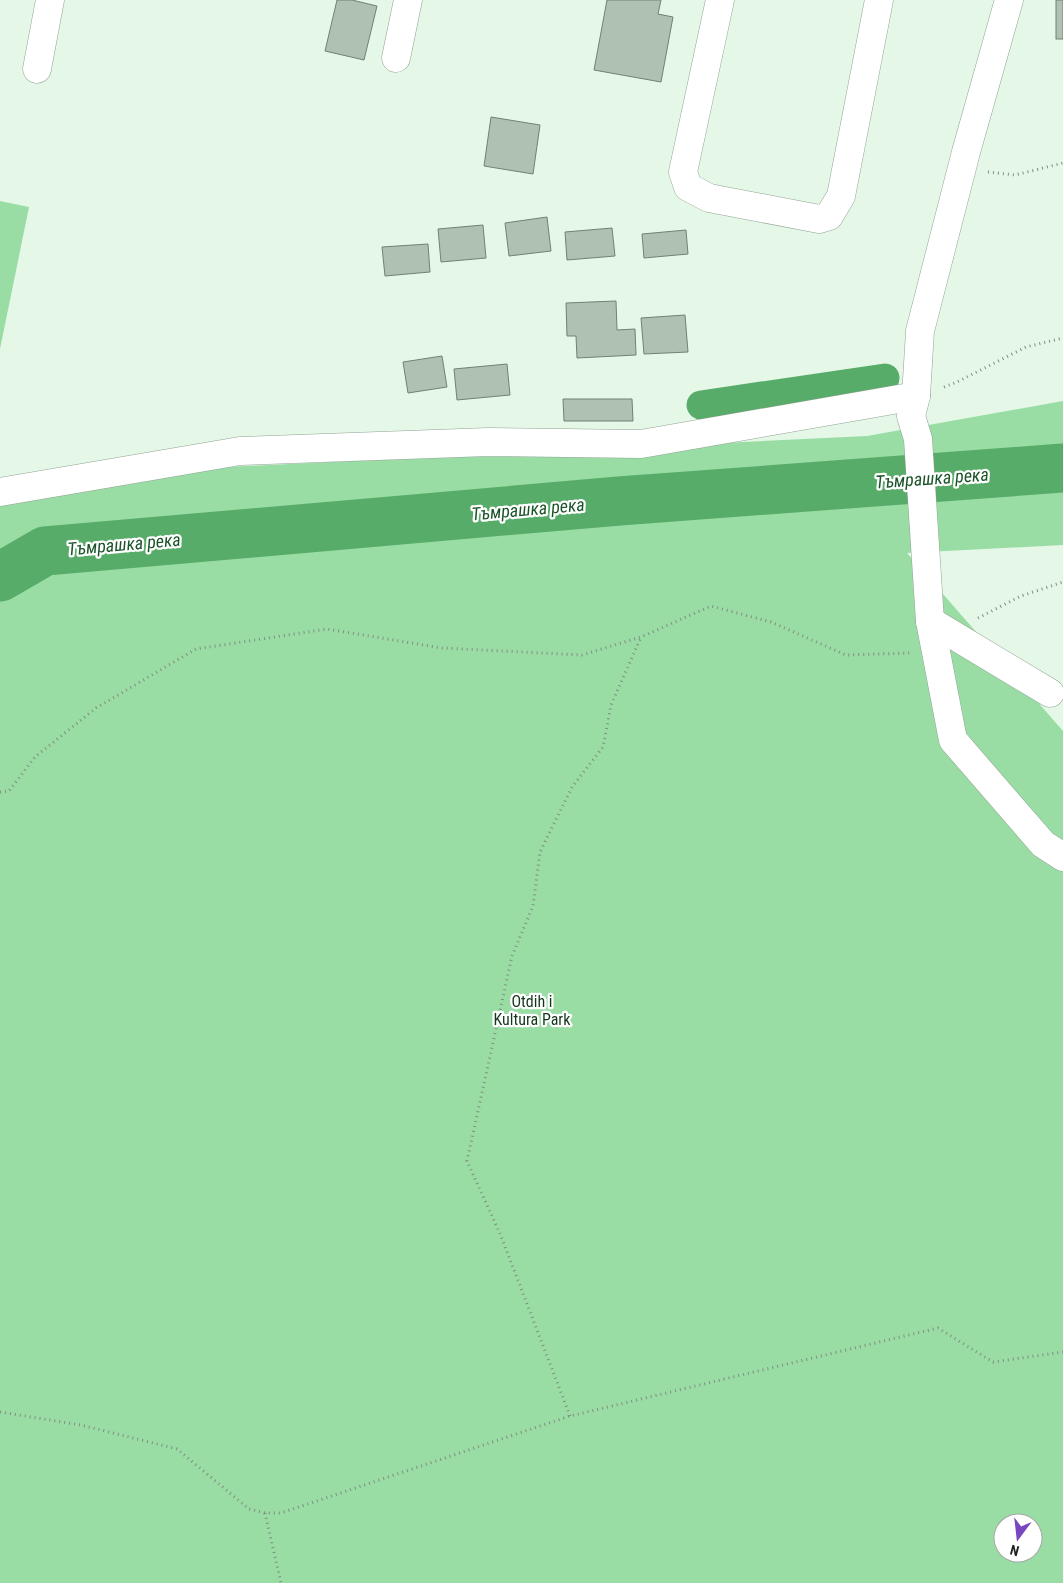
<svg xmlns="http://www.w3.org/2000/svg" width="1063" height="1583" font-family="'Roboto Condensed',sans-serif">
	<style>
		.green { fill: #99dda4; fill-rule: evenodd }
		.lines { fill: none; stroke-linecap: round; stroke-linejoin: round }
		.canal { stroke: #58ac69; stroke-width: 29 }
		.river { stroke: #58ac69; stroke-width: 49 }
		.building { fill: #afc1b2; stroke: #718173 }
		.minor-casing { stroke: #92a394; stroke-width: 29 }
		.path { stroke: #828e83; stroke-width: 3; stroke-dasharray: 1 4; stroke-linecap: butt }
		.minor { stroke: #fff; stroke-width: 28 }
		.labels { text-anchor: middle; dominant-baseline: central; stroke-width: 4.5; stroke-linejoin: round; paint-order: stroke }
		.park-label { font-size: 16px; fill: #14371c; stroke: #fff }
		.water-label { font-size: 18px; font-style: italic; fill: #195428; stroke: #fff }
	</style>
	<rect width="100%" height="100%" fill="#e5f7e7"/>
	<!-- green -->
	<g class="green">
		<polygon points="0,201 29,207 0,349"/>
		<path d="M1063 401V545L907 553 1063 731V1583H0V478L867 436ZM1003 1523H1033V1553H1003Z"/>
	</g>
	<g class="lines">
		<!-- canal -->
		<polyline class="canal" points="701,405 885,378"/>
		<!-- river -->
		<polyline class="river" points="0,577 45,551 619,501 1063,468"/>
	</g>
	<!-- building -->
	<g class="building">
		<polygon points="337,0 352,0 377,6 364,60 325,51"/>
		<polygon points="607,0 661,0 658,14 673,17 661,82 594,70"/>
		<rect x="1056" y="0" width="7" height="39"/>
		<polygon points="491,117 540,125 533,174 484,166"/>
		<polygon points="547,217 551,251 509,256 505,223"/>
		<polygon points="483,225 486,258 441,262 438,229"/>
		<polygon points="612,228 615,256 567,260 565,232"/>
		<polygon points="686,230 688,254 644,258 642,234"/>
		<polygon points="428,244 430,272 385,276 382,247"/>
		<polygon points="616,301 617,330 635,329 636,355 577,358 576,336 567,336 566,303"/>
		<polygon points="685,315 688,352 644,354 641,318"/>
		<polygon points="442,356 447,387 408,393 403,362"/>
		<polygon points="507,364 510,395 457,400 454,369"/>
		<polygon points="563,399 632,399 633,421 564,421"/>
	</g>
	<g class="lines">
		<defs>
			<g id="minor">
				<polyline points="720,0 683,172 688,187 709,198 819,219 829,216 841,196 879,0"/>
				<polyline points="1009,0 966,152 920,331 916,396 911,416 918,439 930,621 953,740 1043,844 1063,857"/>
				<polyline points="396,58 408,0"/>
				<polyline points="37,69 50,0"/>
				<polyline points="0,492 240,451 488,442 641,444 916,396"/>
				<polyline points="930,621 1050,693"/>
			</g>
		</defs>
		<!-- minor casing -->
		<use href="#minor" class="minor-casing"/>
		<!-- path -->
		<g class="path">
			<polyline points="988,172 1015,175 1063,163"/>
			<polyline points="944,387 957,382 1026,347 1063,338"/>
			<polyline points="978,618 1021,596 1063,582"/>
			<polyline points="0,792 9,791 35,757 96,708 196,649 327,629 442,648 582,655 641,637 711,606 771,622 846,655 910,653"/>
			<polyline points="0,1412 81,1425 177,1449 249,1509 265,1513 281,1513 570,1416 938,1328 993,1362 1063,1352"/>
			<polyline points="570,1416 501,1236 467,1161 512,956 533,906 540,852 572,787 603,747 611,705 641,637"/>
			<polyline points="265,1513 281,1583"/>
		</g>
		<!-- minor -->
		<use href="#minor" class="minor"/>
	</g>
	<g class="labels">
		<!-- park labels -->
		<g class="park-label">
			<text x="532" y="1001">Otdih i<tspan x="532" dy="18">Kultura Park</tspan></text>
		</g>
		<!-- water labels -->
		<g class="water-label">
			<text transform="translate(932 478) rotate(-4)">Тъмрашка река</text>
			<text transform="translate(528 509) rotate(-5)">Тъмрашка река</text>
			<text transform="translate(124 544) rotate(-5)">Тъмрашка река</text>
		</g>
	</g>
	<!-- north arrow -->
	<g transform="translate(1018 1538) rotate(195)"><circle r="24" fill="#ffffff" stroke="#a5a7a5"/>
	<path d="M0-4L9 19L0 12L-9 19Z" fill="#7847bf"/>
	<text y="-8" font-size="14" font-weight="bold" text-anchor="middle" fill="#1d241e">N</text>
	</g>
</svg>
